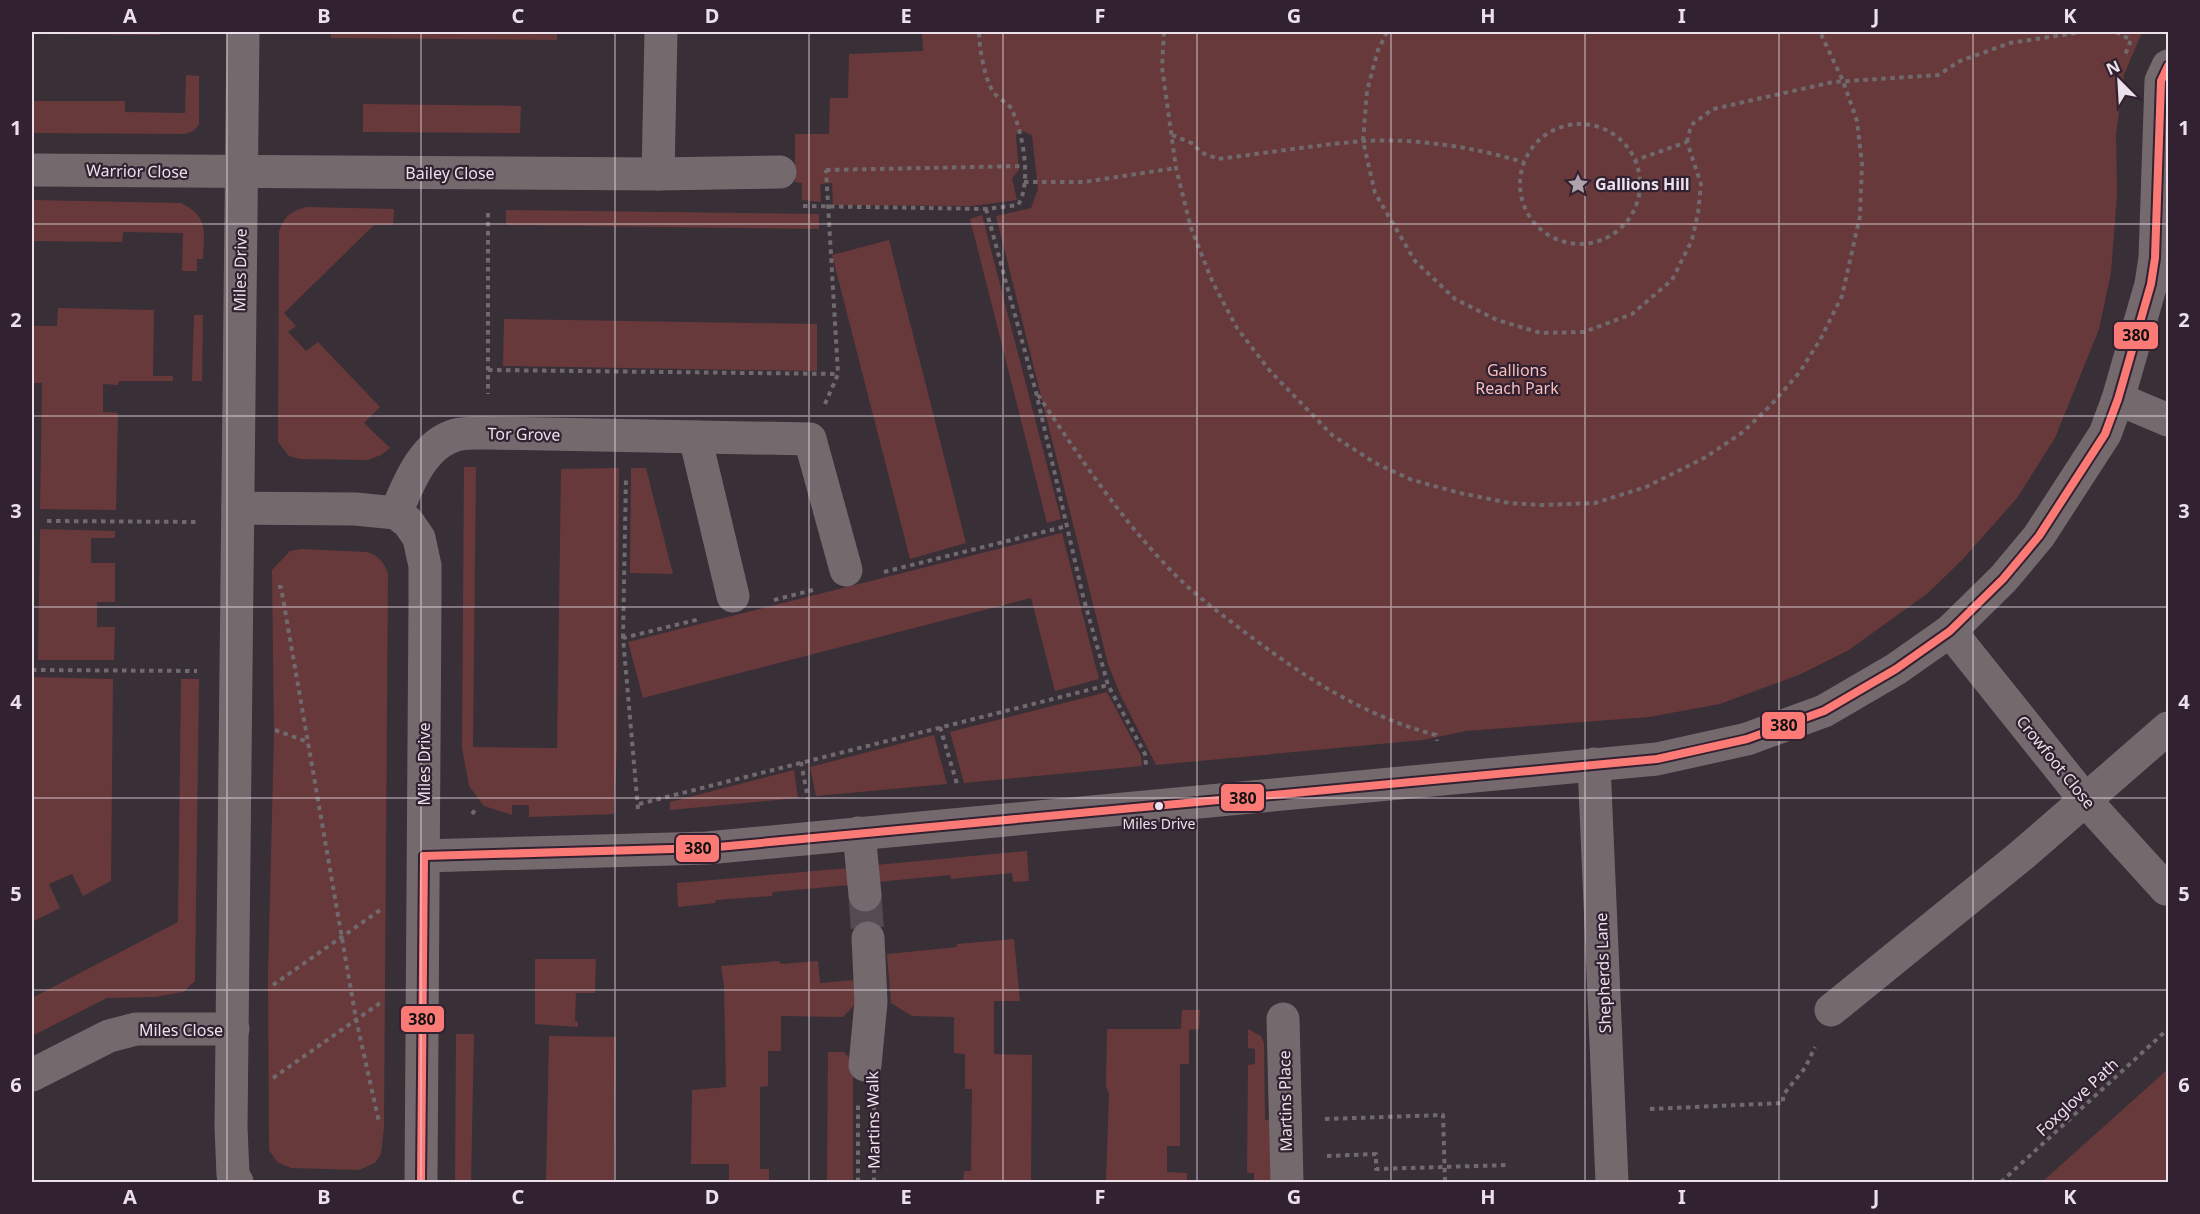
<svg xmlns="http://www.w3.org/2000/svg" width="2200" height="1214" font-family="'Noto Sans',sans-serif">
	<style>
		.green { fill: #68393a }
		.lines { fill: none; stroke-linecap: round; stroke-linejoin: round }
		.minor-tunnel { stroke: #534a52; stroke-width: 33; stroke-dasharray: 33 16; stroke-linecap: butt }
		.path { stroke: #70696d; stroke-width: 4; stroke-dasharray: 4.5 4.5; stroke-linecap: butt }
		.minor { stroke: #746a6e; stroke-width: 33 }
		.bus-1-casing { stroke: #322130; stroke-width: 12 }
		.bus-1 { stroke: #fc7a76; stroke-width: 8 }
		.grid { fill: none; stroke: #ece1eb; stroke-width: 1.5; stroke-opacity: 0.55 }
		.bus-dot { fill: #ece1eb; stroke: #322130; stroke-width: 2 }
		.labels { text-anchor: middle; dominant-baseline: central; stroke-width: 4.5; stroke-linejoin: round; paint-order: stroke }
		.bus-label { font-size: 14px; fill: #ece1eb; stroke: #322130 }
		.street-label { font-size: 16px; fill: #ece1eb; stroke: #322130 }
		.poi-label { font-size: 16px; font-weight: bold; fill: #ece1eb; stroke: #322130; text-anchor: start }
		.park-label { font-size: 16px; fill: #f8bfbc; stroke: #322130 }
		.line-badge { stroke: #322130; stroke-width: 2 }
		.pale-badge-label { font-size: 16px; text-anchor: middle; font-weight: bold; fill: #111 }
		.neatline { fill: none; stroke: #ece1eb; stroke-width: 2 }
		.grid-label { font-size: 20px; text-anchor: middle; font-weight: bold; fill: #ece1eb }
	</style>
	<rect width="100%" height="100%" fill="#382f37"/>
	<!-- green -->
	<g class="green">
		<polygon points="32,32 160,32 160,35 32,34"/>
		<polygon points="331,32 557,32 557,40 331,38"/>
		<polygon points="922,32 2142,32 2124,75 2116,135 2117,194 2111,273 2099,329 2055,438 2017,498 1963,559 1928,593 1849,650 1801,674 1720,704 1649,717 1466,731 1423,740 1156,765 1120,694 1108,664 996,216 1031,208 1038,189 1032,135 1020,130 1016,135 1019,170 1012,178 1017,200 972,206 833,205 832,183 820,184 821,202 802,200 802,183 795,182 795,134 829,134 830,98 848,98 849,54 923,51"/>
		<polygon points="186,75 199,76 199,125 193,131 185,134 32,133 32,101 125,101 125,112 185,113"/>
		<polygon points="363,104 521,106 520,133 363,132"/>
		<path d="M32 200 181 203C209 217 204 230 203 259H197V271H182L183 233 123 232 122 242 32 241Z"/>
		<path d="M307 207 394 209 393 225H374L284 313 296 326 288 332 306 351 318 342 380 407 364 423 390 448 381 455 368 460 300 459 289 456 278 442 279 232C284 216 291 211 307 207Z"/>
		<polygon points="506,210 819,214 819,229 506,225"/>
		<polygon points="982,215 1061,519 1047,523 970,219"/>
		<polygon points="889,240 966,543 910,559 832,255"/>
		<polygon points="58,308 154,310 153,376 173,376 173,381 119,381 118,385 103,384 103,412 118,413 116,510 40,509 42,383 32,383 32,326 57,326"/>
		<polygon points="194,315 203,315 202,381 192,381"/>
		<polygon points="504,319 817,324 817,371 503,366"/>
		<polygon points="464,467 476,467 473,747 557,748 561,469 619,468 617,749 614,814 529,817 529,805 512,805 512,815 484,806 469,786 462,748"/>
		<polygon points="631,468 646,468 673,574 630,573"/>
		<polygon points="40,529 115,531 115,538 91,538 91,563 115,563 115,602 97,602 97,627 115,627 114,660 38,660"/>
		<polygon points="1062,533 1099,679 1055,691 1031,598 643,698 628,642"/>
		<path d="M301 549 367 552C379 556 383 561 388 573L384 1127 381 1154 375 1163 359 1170 291 1168 277 1162 269 1150 268 976 274 734 272 570 290 551Z"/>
		<polygon points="32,677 113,679 111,881 83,896 72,874 49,884 60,908 32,922"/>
		<polygon points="181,679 199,679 195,981 183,992 155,997 107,998 32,1036 32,998 178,922"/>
		<polygon points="1107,692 1141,756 1142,766 964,783 950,732"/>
		<polygon points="934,735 947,784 816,796 810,767"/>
		<polygon points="794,770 798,798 670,810 670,802"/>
		<polygon points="1027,851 1029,881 1013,882 1012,873 951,879 950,875 877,882 876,865"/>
		<polygon points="849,868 850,885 773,892 772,896 716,900 715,903 678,907 677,883"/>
		<polygon points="1014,939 1020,1001 994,1001 994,1054 1032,1055 1031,1182 963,1182 964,1171 971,1171 972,1089 965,1089 965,1054 954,1053 954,1017 912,1016 891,1003 887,954 957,947 957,944"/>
		<polygon points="535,959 596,959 595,993 576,993 575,1021 578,1022 578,1027 535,1024"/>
		<polygon points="779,961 781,964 818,961 820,983 854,980 857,1002 843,1017 781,1016 781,1051 768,1051 768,1086 760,1087 760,1169 769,1169 769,1182 729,1182 729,1164 691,1164 692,1090 726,1087 724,986 721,966"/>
		<polygon points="1182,1010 1200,1010 1199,1029 1189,1030 1189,1064 1180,1064 1180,1146 1167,1146 1167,1172 1187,1173 1187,1182 1106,1182 1109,1094 1106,1086 1107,1029 1181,1029"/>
		<polygon points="1248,1029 1261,1036 1264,1043 1265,1120 1272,1119 1272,1182 1254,1182 1254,1173 1247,1173 1248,1065 1255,1064 1255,1049 1248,1048"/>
		<polygon points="456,1034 474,1034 471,1182 455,1182"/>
		<polygon points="549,1036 616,1037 614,1182 546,1182"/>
		<polygon points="828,1052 844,1052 853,1062 853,1182 827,1182"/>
		<polygon points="2168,1069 2168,1182 2042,1182"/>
	</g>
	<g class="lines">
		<!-- minor-tunnel -->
		<polyline class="minor-tunnel" points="865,895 868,938"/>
		<!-- path -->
		<g class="path">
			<polyline points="1164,32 1162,67 1176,168 1191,228 1213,283 1237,328 1270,371 1332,435 1375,463 1412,480 1460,493 1509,503 1541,505 1595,503 1646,487 1706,457 1743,432 1771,405 1799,373 1820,340 1842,296 1860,216 1862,164 1857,121 1843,81 1820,32"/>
			<polyline points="1387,32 1378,50 1367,91 1363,141 1375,193 1415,261 1455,299 1497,320 1541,333 1584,332 1632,314 1672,280 1692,240 1698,213 1701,184 1687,142 1636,160"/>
			<polyline points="2116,32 2131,40 2125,55"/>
			<circle cx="1580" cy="184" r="60"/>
			<path d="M1172 135 1194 144 1200 152 1218 159C1266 153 1316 145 1364 141 1416 138 1473 147 1523 162"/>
			<polyline points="1687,142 1691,125 1713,109 1833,82 1938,75 1960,61 2010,43 2082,32"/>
			<polyline points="826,170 1023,166"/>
			<polyline points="1024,182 1084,182 1176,168"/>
			<path d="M803 206 986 209 1018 205C1032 183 1023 133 1012 110 1009 103 1000 100 995 94 985 83 979 47 979 32"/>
			<polyline points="986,209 1036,392 1083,596 1108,685 1145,754 1146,765"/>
			<polyline points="488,213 488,394"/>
			<polyline points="488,370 838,374"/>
			<path d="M1038 395C1077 453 1115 511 1163 562 1186 588 1214 609 1242 630 1301 675 1363 716 1436 735L1437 741"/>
			<polyline points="825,404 838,374 826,170"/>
			<polyline points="47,521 198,522"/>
			<polyline points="884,572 1067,526"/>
			<polyline points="278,587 281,587 356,1019 379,1122"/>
			<polyline points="774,600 813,590"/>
			<polyline points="623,638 626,477"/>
			<polyline points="32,670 197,671"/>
			<polyline points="940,727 957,784"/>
			<polyline points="275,730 308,742"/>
			<polyline points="801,762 808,799"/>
			<polyline points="639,804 1108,685"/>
			<polyline points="638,809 623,638 700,619"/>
			<polyline points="472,814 477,808"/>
			<polyline points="273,985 383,908"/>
			<polyline points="273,1078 380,1003"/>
			<polyline points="1650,1109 1783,1103 1783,1095 1805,1068 1815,1047"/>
			<polyline points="1325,1119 1443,1115 1445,1182"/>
			<polyline points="1327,1156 1376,1154 1376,1169 1509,1165"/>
			<polyline points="858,1182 858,1102"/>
			<polyline points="874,1182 874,1105"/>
			<polyline points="2001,1182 2168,1029"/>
		</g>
		<!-- minor -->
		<g class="minor">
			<polyline points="32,170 658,174 780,172"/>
			<polyline points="658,174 661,32"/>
			<polyline points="2118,399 2168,420"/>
			<polyline points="695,437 733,596"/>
			<polyline points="238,508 355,509 396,513 408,522 419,538 425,566 425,600 421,1182"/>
			<path d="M396 513C408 484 423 444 456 435 466 432 478 433 488 433L810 439 846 570"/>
			<polyline points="1950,631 2086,801 2166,889"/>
			<polyline points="1594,764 1612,1182"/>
			<polyline points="859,833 865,895"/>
			<polyline points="424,856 707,848 1657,759 1747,739 1824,711 1896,669 1950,631 2003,579 2039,536 2105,434 2118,399 2151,284 2155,258 2161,81 2168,66"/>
			<polyline points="1831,1010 2022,855 2168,728"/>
			<polyline points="1283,1019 1287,1182"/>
			<polyline points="865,1065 871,1002 868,938"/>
			<polyline points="32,1075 109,1036 136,1029 233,1029"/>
			<polyline points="237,1182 233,1175 231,1127 243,32"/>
		</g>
		<defs>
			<g id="bus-1">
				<polyline points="424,856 707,848 1657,759 1747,739 1824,711 1896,669 1950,631 2003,579 2039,536 2105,434 2118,399 2151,284 2155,258 2161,81 2168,66"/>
				<polyline points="421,1182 424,856"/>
			</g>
		</defs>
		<!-- bus-1 casing -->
		<use href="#bus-1" class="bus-1-casing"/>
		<!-- bus-1 -->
		<use href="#bus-1" class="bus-1"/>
	</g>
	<!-- grid -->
	<path class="grid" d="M227 32V1182M421 32V1182M615 32V1182M809 32V1182M1003 32V1182M1197 32V1182M1391 32V1182M1585 32V1182M1779 32V1182M1973 32V1182M32 224H2168M32 416H2168M32 607H2168M32 798H2168M32 990H2168"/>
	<!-- icons -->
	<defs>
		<symbol id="sight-bare" viewBox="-9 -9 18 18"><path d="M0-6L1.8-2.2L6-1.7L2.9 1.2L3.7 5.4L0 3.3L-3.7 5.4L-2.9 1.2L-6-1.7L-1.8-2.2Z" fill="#ada3ac" stroke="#322130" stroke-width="2.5" paint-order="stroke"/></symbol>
	</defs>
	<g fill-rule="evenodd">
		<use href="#sight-bare" x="1563" y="169" width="30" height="30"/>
	</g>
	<!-- markers -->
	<circle class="bus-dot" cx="1159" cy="806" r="5"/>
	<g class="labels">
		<!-- bus labels -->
		<g class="bus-label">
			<text x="1159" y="823">Miles Drive</text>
		</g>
		<!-- street labels -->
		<g class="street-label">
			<text transform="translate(137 171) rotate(1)">Warrior Close</text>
			<text x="450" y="173">Bailey Close</text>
			<text transform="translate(240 270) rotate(-89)">Miles Drive</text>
			<text transform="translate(524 434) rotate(1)">Tor Grove</text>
			<text transform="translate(2056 762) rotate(51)">Crowfoot Close</text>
			<text transform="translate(424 764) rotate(-90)">Miles Drive</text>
			<text transform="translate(1603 973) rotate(-92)">Shepherds Lane</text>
			<text x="181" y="1030">Miles Close</text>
			<text transform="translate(2077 1097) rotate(-43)">Foxglove Path</text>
			<text transform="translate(1285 1101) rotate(-91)">Martins Place</text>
			<text transform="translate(873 1120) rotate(-91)">Martins Walk</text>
		</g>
		<!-- poi labels -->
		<g class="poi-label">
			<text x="1595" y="184">Gallions Hill</text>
		</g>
		<!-- park labels -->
		<g class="park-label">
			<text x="1517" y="370">Gallions<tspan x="1517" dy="18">Reach Park</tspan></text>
		</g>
	</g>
	<g class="line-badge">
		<rect x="2113" y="321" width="46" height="29" rx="6" fill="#fc7a76"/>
		<rect x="1761" y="711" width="45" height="29" rx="6" fill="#fc7a76"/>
		<rect x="1220" y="783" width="45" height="29" rx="6" fill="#fc7a76"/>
		<rect x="675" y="834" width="45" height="29" rx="6" fill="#fc7a76"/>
		<rect x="400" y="1005" width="45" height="28" rx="6" fill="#fc7a76"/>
	</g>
	<g class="pale-badge-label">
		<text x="2136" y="341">380</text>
		<text x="1784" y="731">380</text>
		<text x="1243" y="804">380</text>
		<text x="698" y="854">380</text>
		<text x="422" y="1025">380</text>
	</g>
	<!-- border -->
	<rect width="2200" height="1214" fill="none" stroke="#322130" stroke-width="66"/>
	<!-- north arrow -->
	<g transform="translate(2119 81) rotate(336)" stroke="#322130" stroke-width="4.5" paint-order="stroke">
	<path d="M0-4.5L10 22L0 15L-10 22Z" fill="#ece1eb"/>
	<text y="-9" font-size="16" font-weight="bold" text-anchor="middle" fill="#ece1eb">N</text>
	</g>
	<rect x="33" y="33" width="2134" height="1148" class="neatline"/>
	<g class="grid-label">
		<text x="130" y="23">A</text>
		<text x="324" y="23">B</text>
		<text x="518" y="23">C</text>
		<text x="712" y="23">D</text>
		<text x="906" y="23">E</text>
		<text x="1100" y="23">F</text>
		<text x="1294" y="23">G</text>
		<text x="1488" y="23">H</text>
		<text x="1682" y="23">I</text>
		<text x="1876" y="23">J</text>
		<text x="2070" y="23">K</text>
		<text x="16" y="135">1</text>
		<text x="2184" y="135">1</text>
		<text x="16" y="327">2</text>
		<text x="2184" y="327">2</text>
		<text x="16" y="518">3</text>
		<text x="2184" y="518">3</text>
		<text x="16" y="709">4</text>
		<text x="2184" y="709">4</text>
		<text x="16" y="901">5</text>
		<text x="2184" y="901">5</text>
		<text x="16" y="1092">6</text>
		<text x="2184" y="1092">6</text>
		<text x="130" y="1204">A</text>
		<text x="324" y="1204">B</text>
		<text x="518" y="1204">C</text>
		<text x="712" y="1204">D</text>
		<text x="906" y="1204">E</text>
		<text x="1100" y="1204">F</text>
		<text x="1294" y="1204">G</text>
		<text x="1488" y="1204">H</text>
		<text x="1682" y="1204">I</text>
		<text x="1876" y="1204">J</text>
		<text x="2070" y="1204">K</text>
	</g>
</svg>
